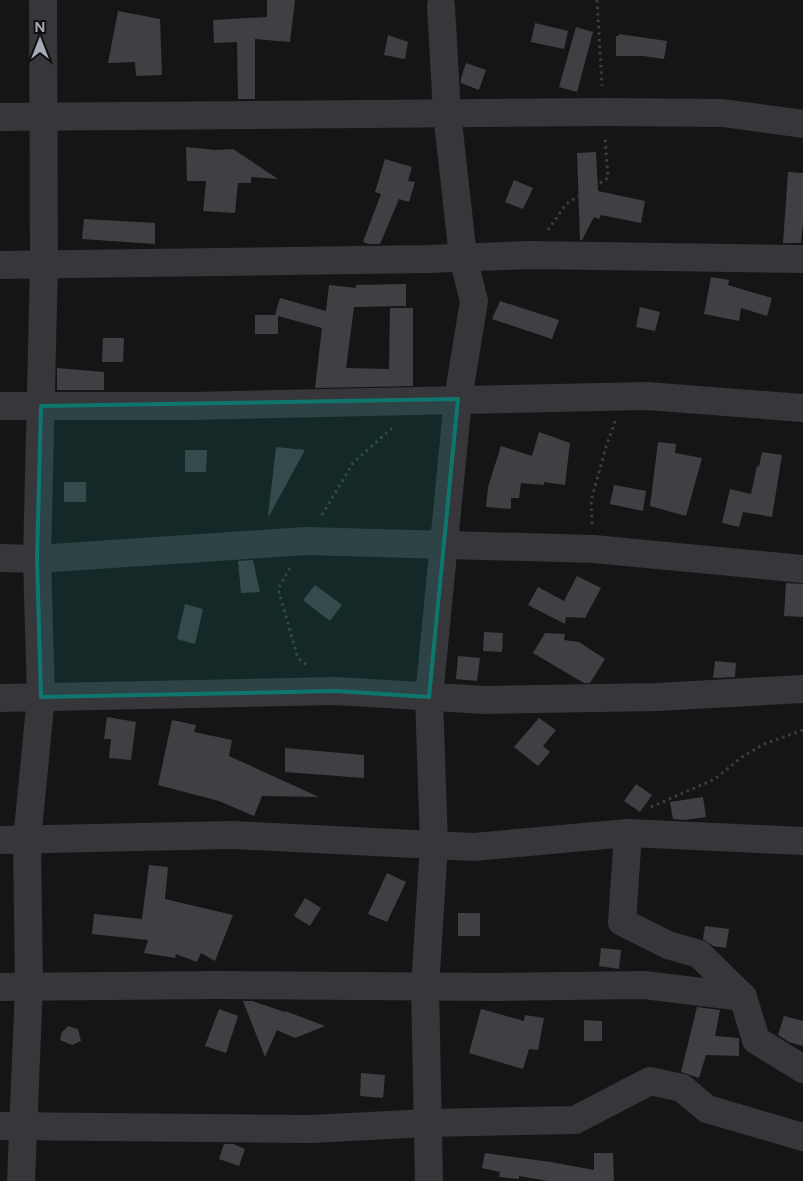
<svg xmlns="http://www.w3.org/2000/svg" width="803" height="1181" font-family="Figtree,sans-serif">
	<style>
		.building { fill: #3f4043 }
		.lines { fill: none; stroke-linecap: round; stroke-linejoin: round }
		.path { stroke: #3c3d42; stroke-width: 3; stroke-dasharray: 2.5 4; stroke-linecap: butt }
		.minor { stroke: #36363b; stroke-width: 28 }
		.marked { fill: #0f766e; fill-opacity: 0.2; stroke: #0f766e; stroke-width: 4; stroke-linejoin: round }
	</style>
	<rect width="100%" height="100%" fill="#151516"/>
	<!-- building -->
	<g class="building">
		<polygon points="267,0 295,0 290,42 255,39 255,99 238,99 237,42 214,43 213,20 267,17"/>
		<polygon points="118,11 160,19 162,75 136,76 135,62 108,63"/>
		<polygon points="535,23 568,31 564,49 531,42"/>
		<polygon points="576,27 593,32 577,92 559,87"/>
		<polygon points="619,34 667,41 664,59 643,56 616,56 616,36 619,36"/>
		<polygon points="388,35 408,42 405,59 384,55"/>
		<polygon points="466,63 486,70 479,90 461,83 461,78"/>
		<polygon points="186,147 215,150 233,149 278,179 251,177 251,183 238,183 235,213 203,211 206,181 187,181"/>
		<polygon points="596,152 598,191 645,201 641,223 601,215 599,219 594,217 582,240 580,240 577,153"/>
		<polygon points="385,159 412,167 408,181 415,182 409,202 399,199 380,244 369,244 363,242 381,194 375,192"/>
		<polygon points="788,172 803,173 803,222 801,243 783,243"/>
		<polygon points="514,180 533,188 523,209 505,202"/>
		<polygon points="84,219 155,223 155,244 82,239"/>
		<polygon points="711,277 729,280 728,285 772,298 767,316 741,308 739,321 704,314"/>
		<polygon points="406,284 406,306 354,307 346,368 389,369 390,308 413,308 413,386 315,388 322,328 278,316 278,334 255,334 255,315 275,315 280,298 326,311 329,285 356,288 356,285"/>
		<polygon points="500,301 559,320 552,339 492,319"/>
		<polygon points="640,307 660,312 655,331 636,327"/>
		<polygon points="103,338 124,338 123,362 102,362"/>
		<polygon points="57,368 104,372 104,390 57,390"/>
		<polygon points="539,432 570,443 565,485 544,482 544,485 521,483 519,498 511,498 511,509 486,507 488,487 501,446 532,456"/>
		<polygon points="658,442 676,444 675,453 702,458 686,516 650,506"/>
		<polygon points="276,447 305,450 269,516 268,516"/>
		<polygon points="185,450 207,450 206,472 185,472"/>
		<polygon points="762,452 782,455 772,517 743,512 739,527 722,523 730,489 751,494 757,466 759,467"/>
		<rect x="64" y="482" width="22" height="20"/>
		<polygon points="614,485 646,491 643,511 610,504"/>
		<polygon points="253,560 260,592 241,593 238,561"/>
		<polygon points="577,576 601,588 585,618 566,617 565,624 528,605 538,587 564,601"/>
		<polygon points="786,583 803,584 803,617 784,616"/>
		<polygon points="315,585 342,605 330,621 303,600"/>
		<polygon points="185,604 203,609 195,644 177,639"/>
		<polygon points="484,632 503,633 502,652 483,651"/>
		<polygon points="545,633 565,634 564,640 579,642 605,659 590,683 584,683 533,653"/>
		<polygon points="458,656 480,658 477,681 456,679"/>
		<polygon points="715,661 736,663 735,677 713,678"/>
		<polygon points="107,717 136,722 131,760 109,758 111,739 104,739"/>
		<polygon points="539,718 556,730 543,746 550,752 538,766 514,747"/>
		<polygon points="172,720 196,725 194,732 232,740 229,756 319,797 262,796 254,816 219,801 158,785"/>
		<polygon points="285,748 364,755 364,778 285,772"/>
		<polygon points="636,784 652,795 640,812 624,801"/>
		<polygon points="703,797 706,817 684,820 673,819 670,802"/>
		<polygon points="149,865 168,867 165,899 233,915 215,961 201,953 197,962 176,954 175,958 144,953 148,940 92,934 94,914 142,919"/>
		<polygon points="387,873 406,882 387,922 368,914"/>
		<polygon points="305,898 321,908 310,926 294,916"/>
		<rect x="458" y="913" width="22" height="23"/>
		<polygon points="705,926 729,929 726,948 713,946 703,939"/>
		<polygon points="601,948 621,950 619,969 599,966"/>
		<polygon points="243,1001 252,1001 285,1012 285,1011 325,1026 295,1038 277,1030 265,1057"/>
		<polygon points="697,1007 720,1010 715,1036 739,1038 739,1056 706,1055 699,1078 681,1072"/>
		<polygon points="219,1009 238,1016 226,1053 205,1046"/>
		<polygon points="481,1009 524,1021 525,1015 544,1018 538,1050 529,1049 523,1069 469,1053"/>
		<polygon points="784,1016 803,1021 803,1046 789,1042 778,1035"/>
		<polygon points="584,1020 602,1021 602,1041 584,1041"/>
		<polygon points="68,1026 78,1029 81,1041 72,1045 60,1040 62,1032"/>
		<polygon points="361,1073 385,1075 383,1098 360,1096"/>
		<polygon points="224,1144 233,1144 245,1149 239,1166 219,1159"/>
		<polygon points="485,1153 551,1162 594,1170 594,1153 613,1153 614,1181 548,1181 519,1176 519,1179 499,1177 500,1172 482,1168"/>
	</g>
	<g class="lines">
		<!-- path -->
		<g class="path">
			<polyline points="597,0 602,86"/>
			<polyline points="548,230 566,204 608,178 605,137"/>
			<polyline points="322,515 353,463 392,428"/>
			<polyline points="592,524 591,501 606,447 615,421"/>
			<polyline points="290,568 278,589 298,658 308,666"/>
			<polyline points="651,807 715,779 742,757 764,744 803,730"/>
		</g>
		<!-- minor -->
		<g class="minor">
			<polyline points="0,117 604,112 723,113 803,124"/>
			<polyline points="0,265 429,259 530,255 803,259"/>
			<polyline points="0,406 191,406 647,396 803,408"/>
			<polyline points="0,558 37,559 306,541 594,549 803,569"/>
			<polyline points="0,698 336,691 485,700 657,697 803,689"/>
			<polyline points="628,833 622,922 668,945 699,954 743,997 756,1040 803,1069"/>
			<polyline points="0,840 233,835 474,847 628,833 803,841"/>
			<polyline points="0,987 217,985 498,987 644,985 743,997"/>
			<polyline points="0,1126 311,1129 428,1123 575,1120 650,1081 682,1088 707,1109 803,1137"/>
			<polyline points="21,1181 29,986 27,840 41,697 37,559 44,264 43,0"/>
			<polyline points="429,1181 425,987 434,845 429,697 458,399 474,301 463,257 447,113 441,6"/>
		</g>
	</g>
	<!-- marked area -->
	<path class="marked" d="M458 399 429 697 336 691 41 697 37 559 41 406Z"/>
	<!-- north arrow -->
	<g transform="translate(40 40)" stroke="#101011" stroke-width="4" paint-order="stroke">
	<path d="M0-4L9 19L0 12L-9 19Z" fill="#a7abb6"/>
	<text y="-8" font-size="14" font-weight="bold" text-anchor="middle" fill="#a7abb6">N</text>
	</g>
</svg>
